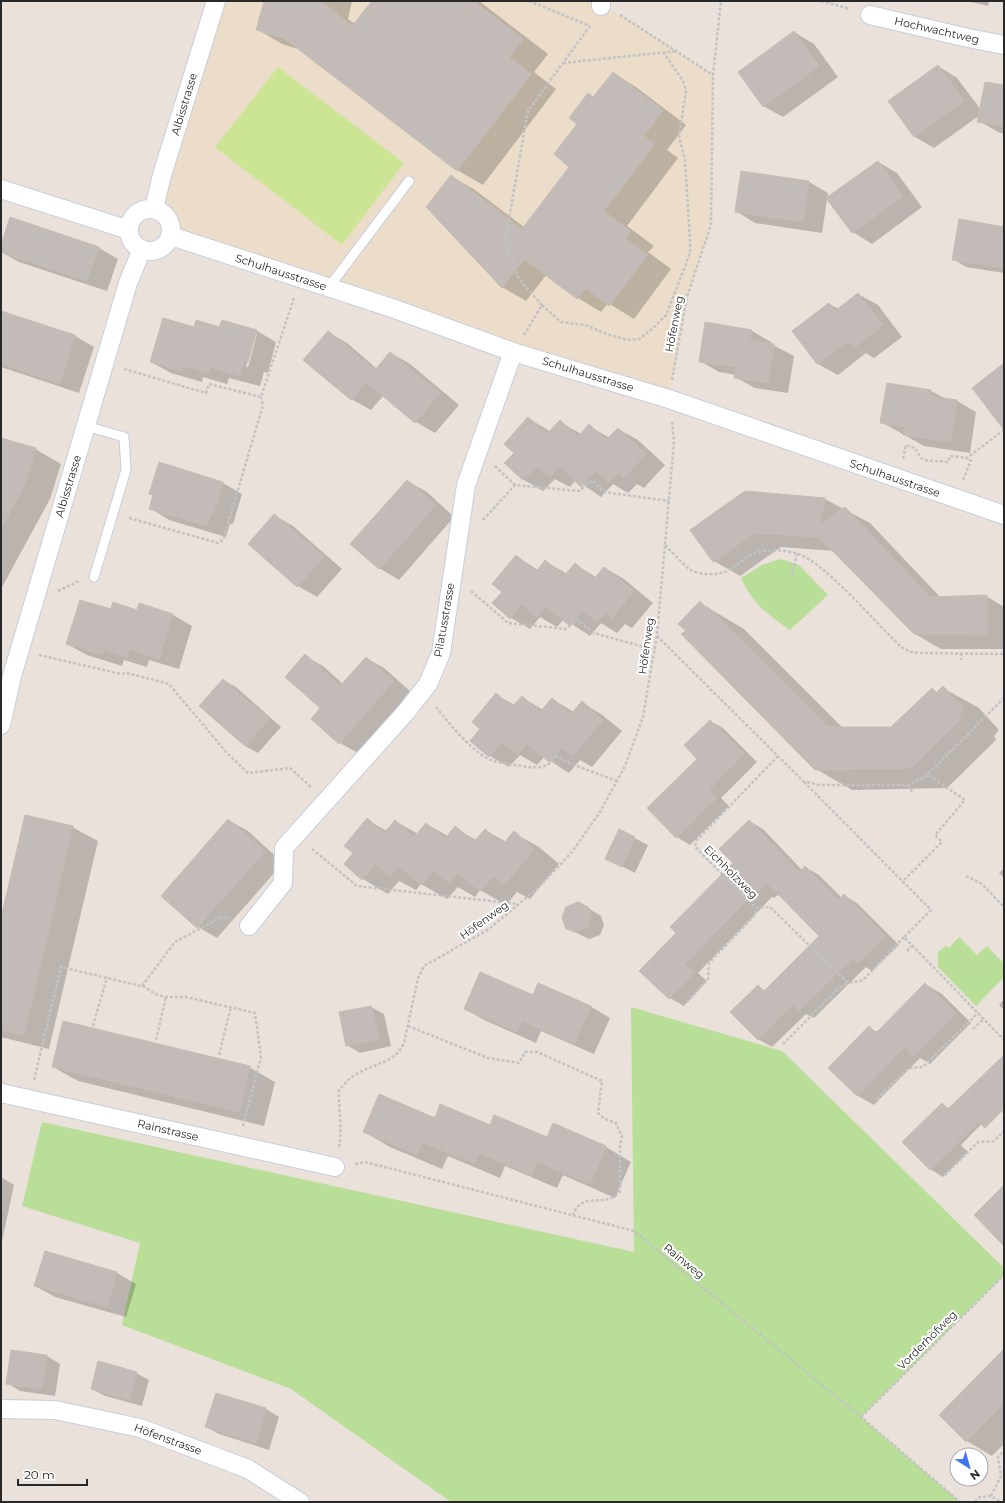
<svg xmlns="http://www.w3.org/2000/svg" width="1005" height="1503" font-family="Montserrat,sans-serif">
	<style>
		.education { fill: #ebddca }
		.green { fill: #b8de98 }
		.pitch { fill: #cce594 }
		.shadow { fill: #0003; fill-rule: evenodd }
		.building { fill: #c2bbb7; stroke: #c5bdb4 }
		.lines { fill: none; stroke-linecap: round; stroke-linejoin: round }
		.service-casing { stroke: #c8ced9; stroke-width: 11 }
		.minor-casing { stroke: #c8ced9; stroke-width: 20 }
		.path { stroke: #c3c3c3; stroke-width: 2.5; stroke-dasharray: 3 2; stroke-linecap: butt }
		.service { stroke: #fff; stroke-width: 9 }
		.minor { stroke: #fff; stroke-width: 18 }
		.labels { text-anchor: middle; dominant-baseline: central; stroke-width: 4; stroke-linejoin: round; paint-order: stroke }
		.street-label { font-size: 11px; fill: #282828; stroke: #fff }
	</style>
	<rect width="100%" height="100%" fill="#eae1da"/>
	<!-- education -->
	<polygon class="education" points="216,1 589,1 627,18 713,75 711,225 687,297 669,399 171,236 154,208"/>
	<!-- green -->
	<g class="green">
		<path d="M780 559 799 565 828 595 790 630C768 615 752 603 741 578L762 565Z"/>
		<polygon points="959,937 977,955 987,946 1004,964 1004,977 976,1006 938,967 938,952 946,946 949,948"/>
		<polygon points="631,1007 782,1051 1004,1268 1004,1275 861,1417 960,1502 451,1502 291,1389 122,1325 140,1243 22,1206 42,1122 634,1252"/>
	</g>
	<!-- pitch -->
	<polygon class="pitch" points="278,67 404,163 342,245 215,147"/>
	<!-- shadow -->
	<g class="shadow">
		<polygon points="265,1 352,1 348,19 355,24 373,1 479,1 548,54 534,72 556,89 483,185 457,170 301,50 282,44 257,29"/>
		<polygon points="966,1 989,1 988,6"/>
		<polygon points="794,32 814,44 838,77 783,117 763,106"/>
		<polygon points="938,66 957,78 981,110 1004,86 1004,134 998,132 979,121 980,115 934,148 915,137 890,101"/>
		<polygon points="613,73 636,87 686,125 667,150 678,158 627,226 654,246 648,252 671,269 634,319 608,303 601,312 578,298 547,274 526,301 502,287 451,176 475,190 524,227 570,167 579,124 594,98"/>
		<polygon points="878,162 897,173 922,207 872,244 853,232"/>
		<polygon points="742,172 809,182 828,193 822,233 755,223 736,211"/>
		<polygon points="1004,228 1004,273 966,267 953,259"/>
		<polygon points="1,248 99,248 118,259 107,291 19,262 1,252"/>
		<polygon points="858,294 878,305 902,337 874,358 866,353 838,375 818,364 793,331 829,304 839,309"/>
		<polygon points="1,312 75,336 94,347 79,393 1,367"/>
		<path d="M222 321 257 331 276 342 268 373 264 372 260 386 229 378 227 384 203 377 202 382 171 373 151 362 220 328ZM255 334H257L248 367H246Z"/>
		<polygon points="752,331 771,342 771,344 794,356 788,393 755,388 735,377 736,375 719,372 700,361"/>
		<polygon points="328,332 347,343 377,369 391,353 410,364 459,405 435,433 416,422 384,395 371,410 351,399"/>
		<polygon points="887,384 931,391 946,399 957,401 976,412 970,453 924,446 881,422"/>
		<polygon points="528,418 551,432 560,422 581,434 589,426 610,438 618,429 638,440 665,465 644,488 637,484 628,493 613,484 601,497 576,480 570,487 555,479 543,491 524,480 506,463 515,453"/>
		<polygon points="1,439 35,449 61,464 50,499 1,589"/>
		<polygon points="407,481 427,492 454,517 399,580 379,568"/>
		<polygon points="223,483 242,494 233,524 230,524 226,537 169,520 150,508"/>
		<polygon points="745,492 825,499 870,523 941,598 986,596 1004,607 1004,649 941,649 915,634 834,551 781,547 740,576 714,561 691,530"/>
		<polygon points="274,515 293,526 342,569 317,597 298,586 249,543"/>
		<polygon points="516,556 538,570 545,561 567,574 575,564 597,578 605,568 624,579 653,603 632,628 625,624 617,633 601,623 590,636 564,619 557,627 540,617 530,629 511,618 503,592"/>
		<polygon points="700,603 744,629 843,728 892,728 932,689 938,693 943,688 979,708 999,730 994,736 996,740 947,788 852,790 816,769 687,631"/>
		<polygon points="111,610 173,615 192,626 179,669 149,660 147,667 124,660 122,666 87,655 67,644"/>
		<polygon points="305,656 323,666 343,684 366,658 384,668 411,692 358,753 340,743 322,708"/>
		<polygon points="223,680 236,687 281,727 258,753 245,746 200,706"/>
		<polygon points="496,695 515,705 522,697 543,710 552,699 574,712 582,703 601,714 622,731 592,767 580,760 569,773 544,757 537,765 520,755 509,767 490,756 482,729"/>
		<polygon points="710,721 723,728 757,762 721,798 729,806 690,845 677,837"/>
		<polygon points="228,820 248,831 283,863 217,938 198,927"/>
		<polygon points="367,820 387,831 395,821 418,834 426,824 448,836 455,828 476,840 485,830 506,842 514,833 539,847 559,864 530,899 517,892 506,905 480,890 475,897 458,887 447,899 421,884 416,890 399,881 388,894 363,879 354,853"/>
		<polygon points="749,821 763,829 802,870 805,867 819,875 842,898 844,895 858,904 899,945 872,971 866,967 814,1018 806,1014 772,1047 758,1039 758,986 766,991 821,936 779,894 774,898 772,897 698,973 707,981 684,1006 670,998 677,933 734,863"/>
		<polygon points="72,827 98,841 49,1049 1,1037 1,922"/>
		<polygon points="619,830 648,845 635,873 606,858"/>
		<polygon points="1004,868 1004,878 999,873"/>
		<polygon points="588,908 601,916 604,925 600,935 589,939 566,928"/>
		<polygon points="925,984 942,994 971,1023 930,1064 920,1058 874,1105 858,1096 830,1068 869,1028 878,1032"/>
		<polygon points="534,996 590,1006 610,1018 594,1054 541,1031 536,1043 484,1020 465,1009"/>
		<polygon points="1004,999 1004,1010 999,1005"/>
		<polygon points="371,1007 384,1014 391,1046 360,1053 347,1045"/>
		<polygon points="1004,1062 1004,1101 961,1145 968,1152 943,1177 930,1169 942,1104 950,1109"/>
		<polygon points="53,1067 249,1067 275,1082 264,1126 78,1081"/>
		<polygon points="554,1125 606,1147 631,1162 615,1198 563,1175 557,1188 505,1166 500,1178 448,1156 442,1169 390,1147 364,1132 490,1126 548,1138"/>
		<polygon points="1,1177 14,1185 2,1241 1,1241"/>
		<polygon points="117,1273 136,1284 126,1317 55,1297 35,1286"/>
		<polygon points="1004,1350 1004,1444 992,1456 967,1441"/>
		<polygon points="12,1351 47,1356 60,1364 55,1396 20,1391 7,1383"/>
		<polygon points="136,1373 149,1380 142,1406 105,1396 92,1389"/>
		<polygon points="216,1394 266,1409 279,1417 269,1450 219,1434 206,1427"/>
	</g>
	<!-- building -->
	<g class="building">
		<polygon points="264,1 320,1 352,26 372,1 474,1 523,39 509,57 531,74 457,171 285,39 256,30"/>
		<polygon points="794,31 819,66 763,107 738,72"/>
		<polygon points="938,65 964,101 914,137 888,101"/>
		<polygon points="613,72 663,110 644,136 655,144 604,211 631,232 625,238 648,255 609,306 586,288 577,299 524,259 502,288 426,207 451,175 522,229 569,167 554,154 577,124 569,118 588,93 593,97"/>
		<polygon points="985,82 1004,85 1004,126 977,122"/>
		<polygon points="878,161 903,196 852,233 826,198"/>
		<polygon points="741,171 809,181 803,222 735,212"/>
		<polygon points="10,217 99,247 87,281 1,252 1,245"/>
		<polygon points="959,219 1004,227 1004,268 952,260"/>
		<polygon points="858,293 883,325 854,348 849,341 817,364 792,331 829,303 835,311"/>
		<polygon points="1,311 75,335 60,383 1,364"/>
		<polygon points="163,318 194,327 196,320 219,327 222,320 257,330 248,362 244,361 240,376 210,367 208,373 184,366 182,371 150,362"/>
		<polygon points="705,322 752,330 750,340 774,344 768,383 734,378 736,367 699,362"/>
		<polygon points="328,331 375,370 390,352 440,393 415,423 366,382 351,400 303,360"/>
		<polygon points="1004,363 1004,430 972,388"/>
		<polygon points="887,383 931,390 930,396 957,400 951,442 903,435 905,427 880,423"/>
		<polygon points="528,417 547,434 560,420 578,437 589,424 606,440 618,428 646,454 624,478 618,472 609,483 595,471 581,487 559,466 550,477 537,466 523,480 504,463 514,453 504,444"/>
		<polygon points="1,438 36,448 25,484 1,529"/>
		<polygon points="159,462 223,482 213,514 211,513 207,526 149,509 153,495 149,494"/>
		<polygon points="407,480 436,505 379,569 350,544"/>
		<polygon points="745,491 825,498 820,525 845,507 930,597 987,595 987,635 914,634 818,536 817,537 755,533 713,562 690,530"/>
		<polygon points="274,514 324,557 297,587 248,544"/>
		<polygon points="516,555 536,572 545,560 564,576 575,563 594,579 604,567 634,591 612,618 606,612 597,622 583,610 570,626 546,606 537,617 522,604 510,619 492,603 502,592 492,584"/>
		<polygon points="80,600 111,609 113,602 137,610 139,603 173,614 159,659 129,649 127,657 104,650 102,655 66,644"/>
		<polygon points="700,601 706,608 708,607 828,727 891,727 932,688 936,693 943,686 964,709 958,715 961,719 911,768 815,770 681,634 686,631 678,624"/>
		<polygon points="305,654 340,686 366,657 394,681 339,744 311,719 320,708 285,677"/>
		<polygon points="223,679 269,719 245,746 199,706"/>
		<polygon points="496,693 512,707 522,696 540,712 552,698 571,714 582,701 603,720 572,756 562,748 549,762 527,744 517,755 502,742 489,757 470,741 480,729 472,722"/>
		<polygon points="710,720 744,754 709,790 717,798 676,838 647,808 697,759 684,745"/>
		<polygon points="25,815 73,826 24,1035 1,1030 1,918"/>
		<polygon points="367,818 384,833 395,820 414,837 426,823 445,839 455,826 474,842 485,829 503,844 514,831 534,849 504,885 493,876 480,891 458,873 449,883 434,870 421,885 399,866 390,877 375,864 362,880 344,864 353,853 344,846"/>
		<polygon points="228,819 265,851 197,928 161,896"/>
		<polygon points="749,820 799,872 805,866 838,900 844,894 885,936 858,963 853,958 799,1011 793,1004 758,1040 730,1012 758,985 764,991 819,936 767,883 759,891 758,889 685,964 694,973 669,999 639,971 676,933 670,927 733,863 719,849"/>
		<polygon points="619,829 635,837 622,867 605,859"/>
		<polygon points="578,902 588,907 591,917 587,928 575,932 566,929 562,918 566,907"/>
		<polygon points="480,972 533,995 538,983 591,1006 574,1044 522,1021 517,1032 464,1009"/>
		<polygon points="925,983 956,1013 913,1056 905,1047 857,1096 828,1068 869,1026 876,1033"/>
		<polygon points="371,1006 379,1039 346,1046 339,1012"/>
		<polygon points="63,1021 250,1066 239,1112 52,1067"/>
		<polygon points="1004,1055 1004,1109 985,1128 979,1122 930,1170 902,1142 942,1103 948,1109"/>
		<polygon points="379,1094 435,1118 440,1104 490,1125 494,1115 547,1137 553,1123 606,1146 590,1184 537,1162 531,1175 479,1153 475,1164 422,1142 417,1155 363,1132"/>
		<polygon points="1004,1185 1004,1246 974,1215"/>
		<polygon points="45,1251 117,1272 107,1307 34,1286"/>
		<polygon points="1004,1349 1004,1403 966,1442 939,1415"/>
		<polygon points="11,1350 47,1355 42,1389 6,1384"/>
		<polygon points="98,1361 137,1372 129,1400 91,1389"/>
		<polygon points="216,1393 266,1408 256,1443 205,1427"/>
	</g>
	<g class="lines">
		<defs>
			<g id="service">
				<polyline points="329,287 409,181"/>
				<polyline points="86,426 124,437 126,470 94,577"/>
			</g>
			<g id="minor">
				<polyline points="601,6 601,1"/>
				<polyline points="870,15 968,38 1004,45"/>
				<polyline points="1,189 129,230"/>
				<polyline points="154,208 162,175 216,1"/>
				<circle cx="150" cy="230" r="21"/>
				<polyline points="171,236 392,308 513,352 669,399 1004,515"/>
				<polyline points="1,725 12,676 128,283 142,249"/>
				<polyline points="249,926 283,883 284,848 406,712 428,684 441,653 466,485 513,352"/>
				<polyline points="1,1093 335,1167"/>
				<polyline points="1,1409 55,1410 140,1428 248,1469 300,1502"/>
			</g>
		</defs>
		<!-- service casing -->
		<use href="#service" class="service-casing"/>
		<!-- minor casing -->
		<use href="#minor" class="minor-casing"/>
		<!-- path -->
		<g class="path">
			<polyline points="529,1 590,26"/>
			<polyline points="821,1 850,9"/>
			<polyline points="620,15 713,75"/>
			<polyline points="563,63 677,51"/>
			<polyline points="542,305 561,322 585,325 607,334 627,340 639,339 652,329 666,315 686,264 690,252 690,241 685,160 679,136 686,91 683,81 664,53"/>
			<polyline points="524,335 542,305 519,279 505,241 528,111 590,26"/>
			<polyline points="124,369 206,393 209,384 261,397 294,298"/>
			<polyline points="672,380 687,297 711,225 713,75 721,1"/>
			<polyline points="903,459 906,445 915,448 921,458 925,460 948,462 950,456 967,458 1004,430"/>
			<polyline points="495,466 515,485 579,491 592,480 604,492 669,501"/>
			<polyline points="963,480 971,461 967,458"/>
			<polyline points="129,518 218,543 223,540 263,405 261,397"/>
			<polyline points="483,520 515,485"/>
			<path d="M665 545C673 553 681 562 689 569 694 572 701 574 706 574 735 576 736 559 758 552 770 549 786 550 798 554 823 561 879 626 901 647L911 652 920 653 1004 654"/>
			<polyline points="792,576 797,553"/>
			<polyline points="58,591 79,581"/>
			<polyline points="471,591 508,623 566,629 578,620 594,633 655,650"/>
			<polyline points="657,636 803,781 819,785 908,785 928,775 965,800 935,835 942,842 902,882"/>
			<polyline points="961,653 961,660"/>
			<polyline points="39,655 121,674 127,673 169,684 226,752 248,773 290,768 312,788"/>
			<path d="M436 707C448 722 475 756 494 761 502 764 512 764 521 766 538 768 545 770 557 756L569 763 617 781"/>
			<polyline points="778,756 696,841 695,847 756,908 770,907 848,983 863,980 904,937"/>
			<polyline points="928,774 1004,698"/>
			<polyline points="804,782 931,910 904,937 1004,1040"/>
			<polyline points="908,785 912,792"/>
			<polyline points="312,849 357,886 518,904"/>
			<polyline points="966,876 982,884 1004,907"/>
			<polyline points="907,951 912,946"/>
			<polyline points="142,986 175,942 222,917 230,918"/>
			<polyline points="687,1002 708,979 709,963 754,916 756,908"/>
			<polyline points="93,1026 107,977"/>
			<path d="M408 1026 488 1058 519 1063 525 1052H537L602 1081 598 1113 605 1119 616 1123 622 1137 620 1146V1191C605 1210 583 1189 573 1215"/>
			<polyline points="973,1029 984,1019"/>
			<polyline points="156,1040 166,997"/>
			<polyline points="783,1044 838,989 848,983"/>
			<polyline points="219,1055 231,1007"/>
			<polyline points="34,1080 61,967 145,987 155,994 166,997 186,997 255,1013 261,1057 243,1126"/>
			<polyline points="877,1099 909,1068 923,1067 978,1013"/>
			<path d="M339 1147C343 1129 338 1109 339 1090 344 1085 349 1078 355 1075 373 1063 395 1064 404 1043L418 978 424 966 489 929 538 888 572 852 600 812 625 766 643 717 657 635 674 441 672 422"/>
			<polyline points="355,1164 365,1162 634,1231 861,1417 960,1502"/>
			<polyline points="945,1175 978,1142 994,1141 1004,1131"/>
			<polyline points="861,1417 1004,1275"/>
			<polyline points="991,1496 1001,1476 998,1457 1004,1451"/>
			<polyline points="975,1502 980,1497 991,1496 1001,1502"/>
		</g>
		<!-- service -->
		<use href="#service" class="service"/>
		<!-- minor -->
		<use href="#minor" class="minor"/>
	</g>
	<g class="labels">
		<!-- street labels -->
		<g class="street-label">
			<text transform="translate(937 30) rotate(13)">Hochwachtweg</text>
			<text transform="translate(184 104) rotate(-73)">Albisstrasse</text>
			<text transform="translate(281 272) rotate(18)">Schulhausstrasse</text>
			<text transform="translate(674 324) rotate(-79)">Höfenweg</text>
			<text transform="translate(588 374) rotate(17)">Schulhausstrasse</text>
			<text transform="translate(895 478) rotate(19)">Schulhausstrasse</text>
			<text transform="translate(68 486) rotate(-73)">Albisstrasse</text>
			<text transform="translate(444 620) rotate(-80)">Pilatusstrasse</text>
			<text transform="translate(646 646) rotate(-82)">Höfenweg</text>
			<text transform="translate(731 872) rotate(45)">Eichholzweg</text>
			<text transform="translate(484 920) rotate(-36)">Höfenweg</text>
			<text transform="translate(168 1130) rotate(13)">Rainstrasse</text>
			<text transform="translate(684 1261) rotate(39)">Rainweg</text>
			<text transform="translate(927 1340) rotate(-45)">Vorderhöfweg</text>
			<text transform="translate(168 1439) rotate(20)">Höfenstrasse</text>
		</g>
	</g>
	<!-- border -->
	<rect width="1005" height="1503" fill="none" stroke="#282828" stroke-width="4"/>
	<!-- north arrow -->
	<g transform="translate(969 1467) rotate(143)"><circle r="19" fill="#ffffff" stroke="#a9a9a9"/>
	<path d="M0-3L7 15L0 10L-7 15Z" fill="#4075f1"/>
	<text y="-6" font-size="11" font-weight="bold" text-anchor="middle" fill="#282828">N</text>
	</g>
	<!-- scale -->
	<path d="M18 1479v6h69v-6" fill="none" stroke="#282828" stroke-width="2"/>
	<text x="24" y="1479" font-size="12" fill="#282828" stroke="#ffffff" stroke-width="3" paint-order="stroke">20 m</text>
</svg>
